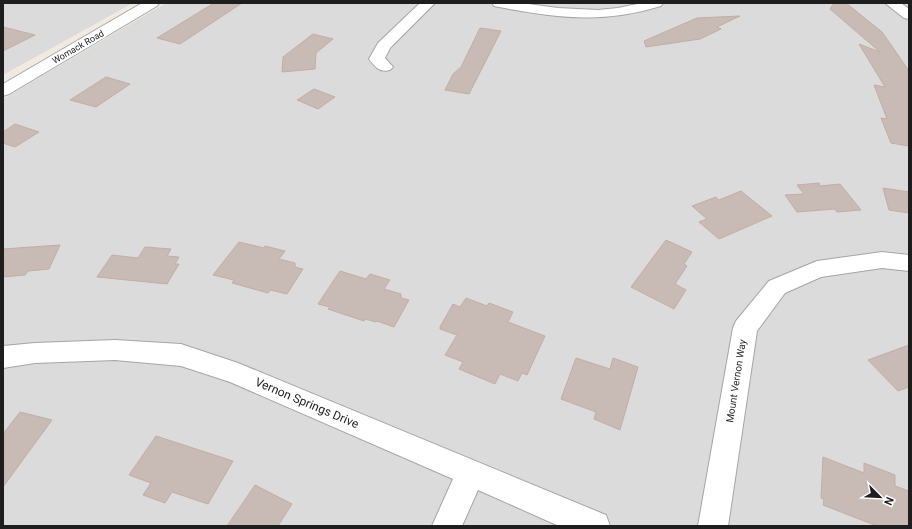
<svg xmlns="http://www.w3.org/2000/svg" width="912" height="529" font-family="Roboto,sans-serif">
	<style>
		.residential { fill: #dcdbdb }
		.building { fill: #c8bbb6; stroke: #c3ada4 }
		.lines { fill: none; stroke-linecap: round; stroke-linejoin: round }
		.minor-casing { stroke: #a5a5a5; stroke-width: 2 }
		.minor { fill: #fff; fill-rule: evenodd }
		.labels { text-anchor: middle; dominant-baseline: central; stroke-width: 4; stroke-linejoin: round; paint-order: stroke }
		.far-street-label { font-size: 9px; fill: #1e1e1e; stroke: #fff }
		.street-label { font-size: 10px; fill: #1e1e1e; stroke: #fff }
		.near-street-label { font-size: 12px; fill: #1e1e1e; stroke: #fff }
	</style>
	<rect width="100%" height="100%" fill="#f0eae3"/>
	<!-- residential -->
	<g class="residential">
		<polygon points="3,3 133,3 3,75"/>
		<polygon points="166,3 909,3 909,526 3,526 3,99"/>
	</g>
	<!-- building -->
	<g class="building">
		<polygon points="214,3 242,3 180,44 157,38"/>
		<polygon points="834,3 846,3 882,32 907,68 909,75 909,146 891,143 881,118 887,119 874,85 885,87 859,44 880,52 830,9"/>
		<polygon points="740,16 717,27 721,29 700,39 646,47 644,41 697,18"/>
		<polygon points="3,27 35,35 3,51"/>
		<polygon points="480,28 501,31 469,94 445,90 453,74 461,67"/>
		<polygon points="313,34 333,39 316,53 315,69 282,72 283,57"/>
		<polygon points="106,77 130,84 96,107 70,100"/>
		<polygon points="314,89 335,97 318,109 297,100"/>
		<polygon points="15,124 39,132 15,147 3,143 3,132"/>
		<polygon points="819,183 820,186 840,184 861,210 837,212 835,209 797,212 785,195 804,194 797,185"/>
		<polygon points="883,188 909,192 909,213 889,210"/>
		<polygon points="741,191 772,216 719,239 699,222 707,219 692,206 716,197 719,200"/>
		<polygon points="666,240 692,252 684,264 687,266 675,284 686,290 674,309 631,287"/>
		<polygon points="239,242 264,248 265,246 285,251 279,259 295,263 295,267 303,269 287,294 270,290 268,293 232,283 234,280 213,275"/>
		<polygon points="60,245 49,269 28,271 25,275 3,277 3,249"/>
		<polygon points="145,247 171,249 167,256 179,257 175,264 179,264 167,284 97,277 112,255 138,258"/>
		<polygon points="340,271 366,279 370,274 390,280 384,289 401,294 401,298 409,300 394,327 377,321 376,322 365,319 364,321 328,309 330,307 318,304"/>
		<polygon points="466,298 487,306 489,303 513,312 508,322 545,336 527,375 522,373 518,381 500,374 495,384 459,369 463,362 445,355 457,335 440,329 440,327 453,304 460,307"/>
		<polygon points="909,345 909,387 898,391 868,360"/>
		<polygon points="576,358 610,369 613,358 638,367 620,430 594,419 596,412 561,399"/>
		<polygon points="20,412 52,420 3,487 3,434"/>
		<polygon points="156,436 233,461 208,504 172,492 165,503 143,495 151,483 129,475"/>
		<polygon points="823,457 864,473 864,463 895,475 895,486 909,491 909,526 877,526 823,505 824,499 821,498"/>
		<polygon points="255,485 292,504 278,526 227,526"/>
	</g>
	<g class="lines">
		<defs>
			<g id="minor">
				<polygon points="142,3 159,3 157,6 9,94 3,96 3,84"/>
				<path d="M420 3H435L390 48 385 58 393 67 390 70C380 73 375 67 369 59L378 43Z"/>
				<path d="M492 3H521L558 8 598 10 618 8 642 3H663L661 6C603 24 557 18 499 7L494 6Z"/>
				<polygon points="885,3 901,3 909,9 909,19 904,18"/>
				<polygon points="882,252 909,255 909,271 882,268 821,277 785,293 757,331 728,526 698,526 733,328 736,321 769,281 817,261"/>
				<polygon points="115,340 181,344 238,363 606,515 610,526 559,526 478,490 462,526 432,526 453,479 230,382 181,366 115,360 35,363 3,368 3,346 35,343"/>
			</g>
		</defs>
		<!-- minor casing -->
		<use href="#minor" class="minor-casing"/>
		<!-- minor -->
		<use href="#minor" class="minor"/>
	</g>
	<g class="labels">
		<!-- far-street labels -->
		<g class="far-street-label">
			<text transform="translate(78 47) rotate(-30)">Womack Road</text>
		</g>
		<!-- street labels -->
		<g class="street-label">
			<text transform="translate(736 381) rotate(-81)">Mount Vernon Way</text>
		</g>
		<!-- near-street labels -->
		<g class="near-street-label">
			<text transform="translate(307 403) rotate(23)">Vernon Springs Drive</text>
		</g>
	</g>
	<!-- border -->
	<rect width="912" height="529" fill="none" stroke="#1e1e1e" stroke-width="8"/>
	<!-- north arrow -->
	<g transform="translate(880 497) rotate(114)" stroke="#ffffff" stroke-width="3" paint-order="stroke">
	<path d="M0-3L7 15L0 10L-7 15Z" fill="#1e1e1e"/>
	<text y="-6" font-size="11" font-weight="bold" text-anchor="middle" fill="#1e1e1e">N</text>
	</g>
</svg>
